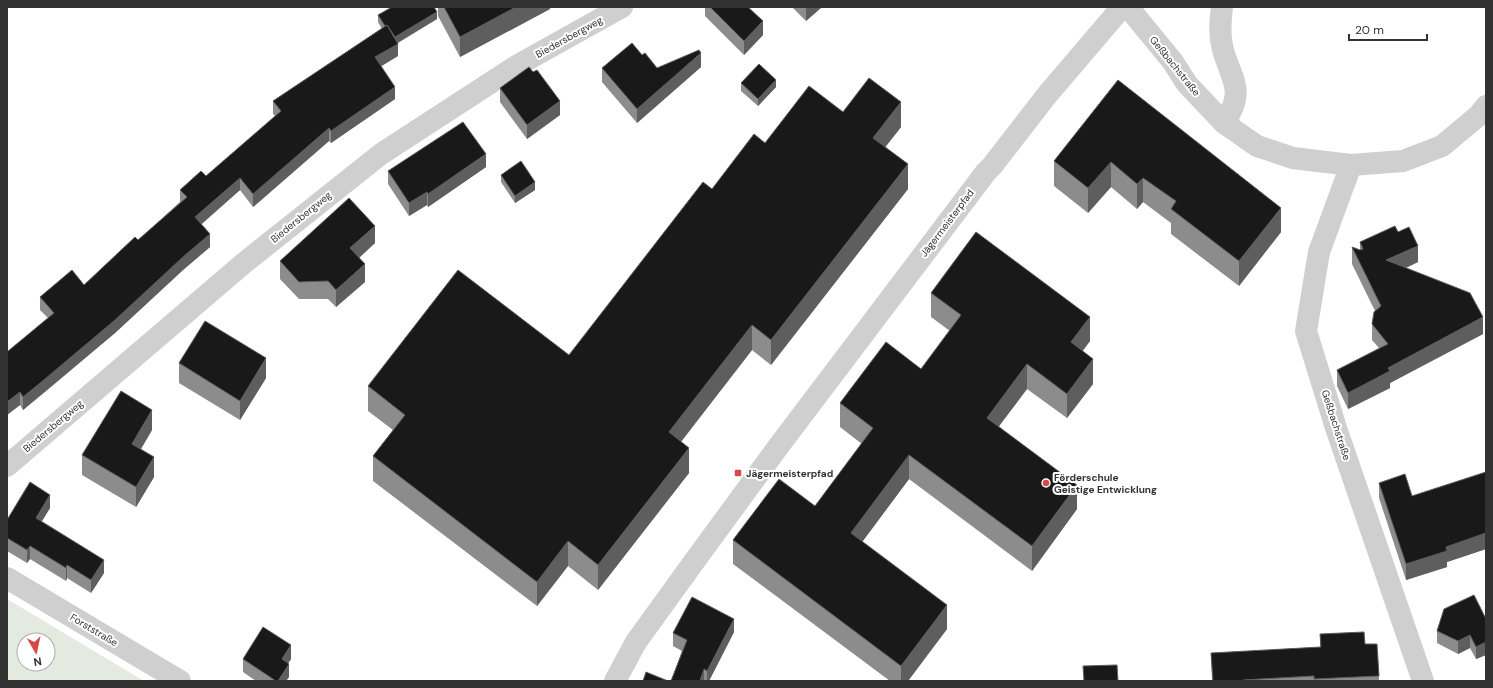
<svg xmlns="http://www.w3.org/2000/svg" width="1493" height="688" font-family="'DM Sans',sans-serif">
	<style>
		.green { fill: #e4eadf; fill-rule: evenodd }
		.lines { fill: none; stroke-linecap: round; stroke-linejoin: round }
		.minor { stroke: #cfcfcf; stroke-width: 22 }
		.wall { fill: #8c8c8c }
		.shaded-wall { fill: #5e5e5e }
		.building { fill: #191919; stroke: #5e5e5e }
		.poi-dot { fill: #d64a47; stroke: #fff; stroke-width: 1.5 }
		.labels { text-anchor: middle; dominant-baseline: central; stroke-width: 4; stroke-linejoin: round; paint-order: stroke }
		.street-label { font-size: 10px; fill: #323232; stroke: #fff }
		.poi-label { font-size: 10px; font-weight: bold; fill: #323232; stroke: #fff; text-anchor: start }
	</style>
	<rect width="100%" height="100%" fill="#fff"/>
	<!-- green -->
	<path class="green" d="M7 599 144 681H7ZM24 640H48V664H24Z"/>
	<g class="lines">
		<!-- minor -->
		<g class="minor">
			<polyline points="1128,7 1173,62 1187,84 1224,123 1257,146 1293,158 1351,165 1403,161 1442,146 1478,116 1486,106"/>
			<path d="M1222 7C1220 22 1219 35 1223 50 1232 81 1246 91 1224 123"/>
			<polyline points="1351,165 1319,252 1306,331 1336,428 1423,681"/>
			<polyline points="7,466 244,263 381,154 518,65 622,7"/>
			<polyline points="7,578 180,681"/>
			<polyline points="615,681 636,642 696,559 778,447 986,172 992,166 1047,95 1122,7"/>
		</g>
	</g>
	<!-- wall -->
	<g class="wall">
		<polygon points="438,7 550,7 550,9 460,57 438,16"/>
		<polygon points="705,7 748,7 763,35 744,55 705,16"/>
		<polygon points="792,7 822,7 806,21"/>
		<polygon points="378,15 437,19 398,43 398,56 381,66 395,99 331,143 329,141 253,207 240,190 201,224 210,247 183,270 115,333 45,392 23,410 20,405 7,415 7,352 48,318 40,310 40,297 84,285 138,240 180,202 180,190 206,176 275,116 273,114 273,101 382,29 378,22"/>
		<polygon points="642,55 657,68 701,67 637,123 602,82 602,68"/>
		<polygon points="1118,80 1281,232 1239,286 1171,234 1171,223 1143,202 1137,209 1111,187 1088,213 1054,186 1054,161"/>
		<polygon points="741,83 776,87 758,106 741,91"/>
		<polygon points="500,88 560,115 527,139 500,102"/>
		<polygon points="843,112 901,127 885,147 908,189 771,365 752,350 681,442 689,473 598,590 568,566 537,606 373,481 373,456 393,430 368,411 368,386 569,355 712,189 765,143"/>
		<polygon points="486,167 428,207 427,205 409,216 388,184 388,171"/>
		<polygon points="501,175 535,190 515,203 501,182"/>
		<polygon points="1398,232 1418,262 1406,268 1483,334 1390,383 1390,388 1348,409 1337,386 1337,370 1379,348 1372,340 1372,324 1375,311 1352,264 1352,247 1360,250 1360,242"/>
		<polygon points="375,243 359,258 365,282 336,307 328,299 299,299 280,279 280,261"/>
		<polygon points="931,293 1090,341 1082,351 1093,384 1067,418 1027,389 999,426 1077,509 1032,571 909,479 862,542 947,629 908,681 890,681 733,564 733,540 815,506 862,444 840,427 840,403 921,369 950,331 931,317"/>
		<polygon points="179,363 266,378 240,420 179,383"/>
		<polygon points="152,430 141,449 154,477 136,507 82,475 82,455"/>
		<polygon points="1486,472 1486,549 1447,562 1447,567 1406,580 1379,498 1379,483 1412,496"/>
		<polygon points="50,508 41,522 104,573 91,593 67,578 66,581 30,559 27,563 7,551 7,520"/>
		<polygon points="1486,619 1486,655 1476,659 1470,648 1458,654 1437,643 1437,631"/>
		<polygon points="734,632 709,681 671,681 682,651 673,646 673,633"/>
		<polygon points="1320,634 1365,644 1379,676 1379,681 1212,681 1211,653 1320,647"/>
		<polygon points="243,659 291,659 288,663 289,677 286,681 256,681 243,672"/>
	</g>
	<!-- shaded-wall -->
	<g class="shaded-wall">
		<polygon points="516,7 550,7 550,9 460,57 460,37"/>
		<polygon points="807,7 822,7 806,21 806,8"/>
		<polygon points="437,12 437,19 392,46 392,39"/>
		<polygon points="763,21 763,35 744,55 744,41"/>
		<polygon points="398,44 398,56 375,70 375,57"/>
		<polygon points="701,53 701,67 637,123 637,109"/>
		<polygon points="776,80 776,87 758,106 758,99"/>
		<polygon points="395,87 395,99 331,143 331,131"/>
		<polygon points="560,101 560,115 527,139 527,125"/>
		<polygon points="901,102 901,127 873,163 873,138"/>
		<polygon points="329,128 329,141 253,207 253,194"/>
		<polygon points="486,154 486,167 428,207 428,194"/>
		<polygon points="1111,162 1111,187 1088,213 1088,188"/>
		<polygon points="908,164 908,189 771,365 771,340"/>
		<polygon points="240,178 240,190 195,230 195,217"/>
		<polygon points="1143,178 1143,202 1137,209 1137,184"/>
		<polygon points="535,182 535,190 515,203 515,196"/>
		<polygon points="427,192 427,205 409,216 409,203"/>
		<polygon points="1281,208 1281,232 1239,286 1239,261"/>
		<polygon points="375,226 375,243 350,266 350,248"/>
		<polygon points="210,234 210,247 183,270 115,333 23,410 23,397 183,257"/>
		<polygon points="1418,246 1418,262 1386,277 1386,260"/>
		<polygon points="365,264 365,282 336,307 336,290"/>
		<polygon points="1090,317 1090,341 1071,367 1071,342"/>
		<polygon points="1483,317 1483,334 1390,383 1390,388 1348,409 1348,393 1388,368"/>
		<polygon points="752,325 752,350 669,457 669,432"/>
		<polygon points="266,358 266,378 240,420 240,401"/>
		<polygon points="1093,359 1093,384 1067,418 1067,394"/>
		<polygon points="1027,364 1027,389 987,442 987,418"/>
		<polygon points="20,392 20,405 7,415 7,402"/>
		<polygon points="152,410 152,430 132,464 132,444"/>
		<polygon points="689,448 689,473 598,590 598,565"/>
		<polygon points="909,455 909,479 851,557 851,533"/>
		<polygon points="154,457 154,477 136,507 136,487"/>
		<polygon points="1077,485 1077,509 1032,571 1032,546"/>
		<polygon points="50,495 50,508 36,531 36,518"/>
		<polygon points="1486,533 1486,549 1447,562 1447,567 1406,580 1406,564 1446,547"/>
		<polygon points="568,541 568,566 537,606 537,582"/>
		<polygon points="30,546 30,559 27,563 27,550"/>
		<polygon points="104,560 104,573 91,593 91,580"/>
		<polygon points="67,565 67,578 66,581 66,568"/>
		<polygon points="947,605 947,629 908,681 901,681 901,666"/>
		<polygon points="734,619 734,632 709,681 707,681 707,671"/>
		<polygon points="1470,635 1470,648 1458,654 1458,641"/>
		<polygon points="1486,642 1486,655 1476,659 1476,647"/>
		<polygon points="291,645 291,659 282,672 282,659"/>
		<polygon points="289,664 289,677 286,681 278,681"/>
		<polygon points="704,669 704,681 700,681"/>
	</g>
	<!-- building -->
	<g class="building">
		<polygon points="392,7 434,7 437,12 395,37 387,25 385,26 378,15"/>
		<polygon points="444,7 516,7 460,37"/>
		<polygon points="710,7 748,7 763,21 744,41"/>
		<polygon points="387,25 398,44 375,57 395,87 331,131 329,128 253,194 240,178 195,217 210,234 183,257 115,320 45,379 23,397 20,392 7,402 7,352 54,313 40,297 72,270 84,285 135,237 138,240 187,197 180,190 201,171 206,176 281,111 273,101"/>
		<polygon points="632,43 642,55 645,53 657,68 699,50 701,53 637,109 602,68"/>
		<polygon points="759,64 776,80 758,99 741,83"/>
		<polygon points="529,67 533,72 537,70 560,101 527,125 500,88"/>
		<polygon points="869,78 901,102 873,138 908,164 771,340 752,325 669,432 689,448 598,565 568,541 537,582 373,456 405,415 368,386 458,270 569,355 703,182 712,189 754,134 765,143 809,86 843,112"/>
		<polygon points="1118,80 1281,208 1239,261 1171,209 1176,201 1143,178 1137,184 1111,162 1088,188 1054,161"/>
		<polygon points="463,122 486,154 428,194 427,192 409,203 388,171"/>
		<polygon points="521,161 535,182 515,196 501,175"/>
		<polygon points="349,198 375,226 350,248 365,264 336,290 328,281 299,282 280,261"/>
		<polygon points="1395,226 1398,232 1409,227 1418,246 1386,260 1470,293 1483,317 1388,368 1390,371 1348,393 1337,370 1388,344 1372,324 1374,312 1381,306 1352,247 1360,250 1363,249 1360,242"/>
		<polygon points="976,232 1090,317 1071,342 1093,359 1067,394 1027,364 987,418 1077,485 1032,546 909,455 851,533 947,605 901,666 733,540 779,479 815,506 873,428 840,403 886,342 921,369 961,315 931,293"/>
		<polygon points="205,321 266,358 240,401 179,363"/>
		<polygon points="121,391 152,410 132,444 154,457 136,487 82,455"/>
		<polygon points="1486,472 1486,533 1446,547 1447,551 1406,564 1379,483 1405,474 1412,496"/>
		<polygon points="30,482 50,495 36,518 104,560 91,580 67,565 66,568 30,546 27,550 7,538 7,520"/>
		<polygon points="1474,595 1486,619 1486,642 1476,647 1470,635 1458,641 1437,631 1444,609"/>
		<polygon points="692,597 734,619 707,671 704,669 700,681 671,681 687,640 673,633"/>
		<polygon points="263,627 291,645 282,659 289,664 278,681 276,681 243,659"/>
		<polygon points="1364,632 1365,644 1377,644 1379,676 1314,679 1314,676 1243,680 1243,681 1213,681 1211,653 1321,647 1320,634"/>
		<polygon points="1117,665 1118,681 1084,681 1083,666"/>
		<polygon points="646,672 668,681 643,681"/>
	</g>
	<!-- markers -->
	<g class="poi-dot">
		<rect x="734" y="469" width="8" height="8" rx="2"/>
		<circle cx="1046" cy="483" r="4"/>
	</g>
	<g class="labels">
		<!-- street labels -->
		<g class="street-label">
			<text transform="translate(569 37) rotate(-29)">Biedersbergweg</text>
			<text transform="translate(1175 66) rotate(51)">Geßbachstraße</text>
			<text transform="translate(301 217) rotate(-39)">Biedersbergweg</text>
			<text transform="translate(947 223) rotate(-53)">Jägermeisterpfad</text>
			<text transform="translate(1336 425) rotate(72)">Geßbachstraße</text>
			<text transform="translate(53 426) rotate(-40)">Biedersbergweg</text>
			<text transform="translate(94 630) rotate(31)">Forststraße</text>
		</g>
		<!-- poi labels -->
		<g class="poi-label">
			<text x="746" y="473">Jägermeisterpfad</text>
			<text x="1054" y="477">Förderschule<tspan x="1054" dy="12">Geistige Entwicklung</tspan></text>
		</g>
	</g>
	<!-- border -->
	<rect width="1493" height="688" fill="none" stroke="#323232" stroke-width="16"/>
	<!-- north arrow -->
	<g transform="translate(36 652) rotate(171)"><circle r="19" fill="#ffffff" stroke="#adadad"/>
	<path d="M0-3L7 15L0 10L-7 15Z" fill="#d64a47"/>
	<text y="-6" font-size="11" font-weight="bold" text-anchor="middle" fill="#323232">N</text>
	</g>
	<!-- scale -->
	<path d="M1349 34v6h78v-6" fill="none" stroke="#323232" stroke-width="2"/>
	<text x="1355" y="34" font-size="12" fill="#323232" stroke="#ffffff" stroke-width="3" paint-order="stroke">20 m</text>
</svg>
